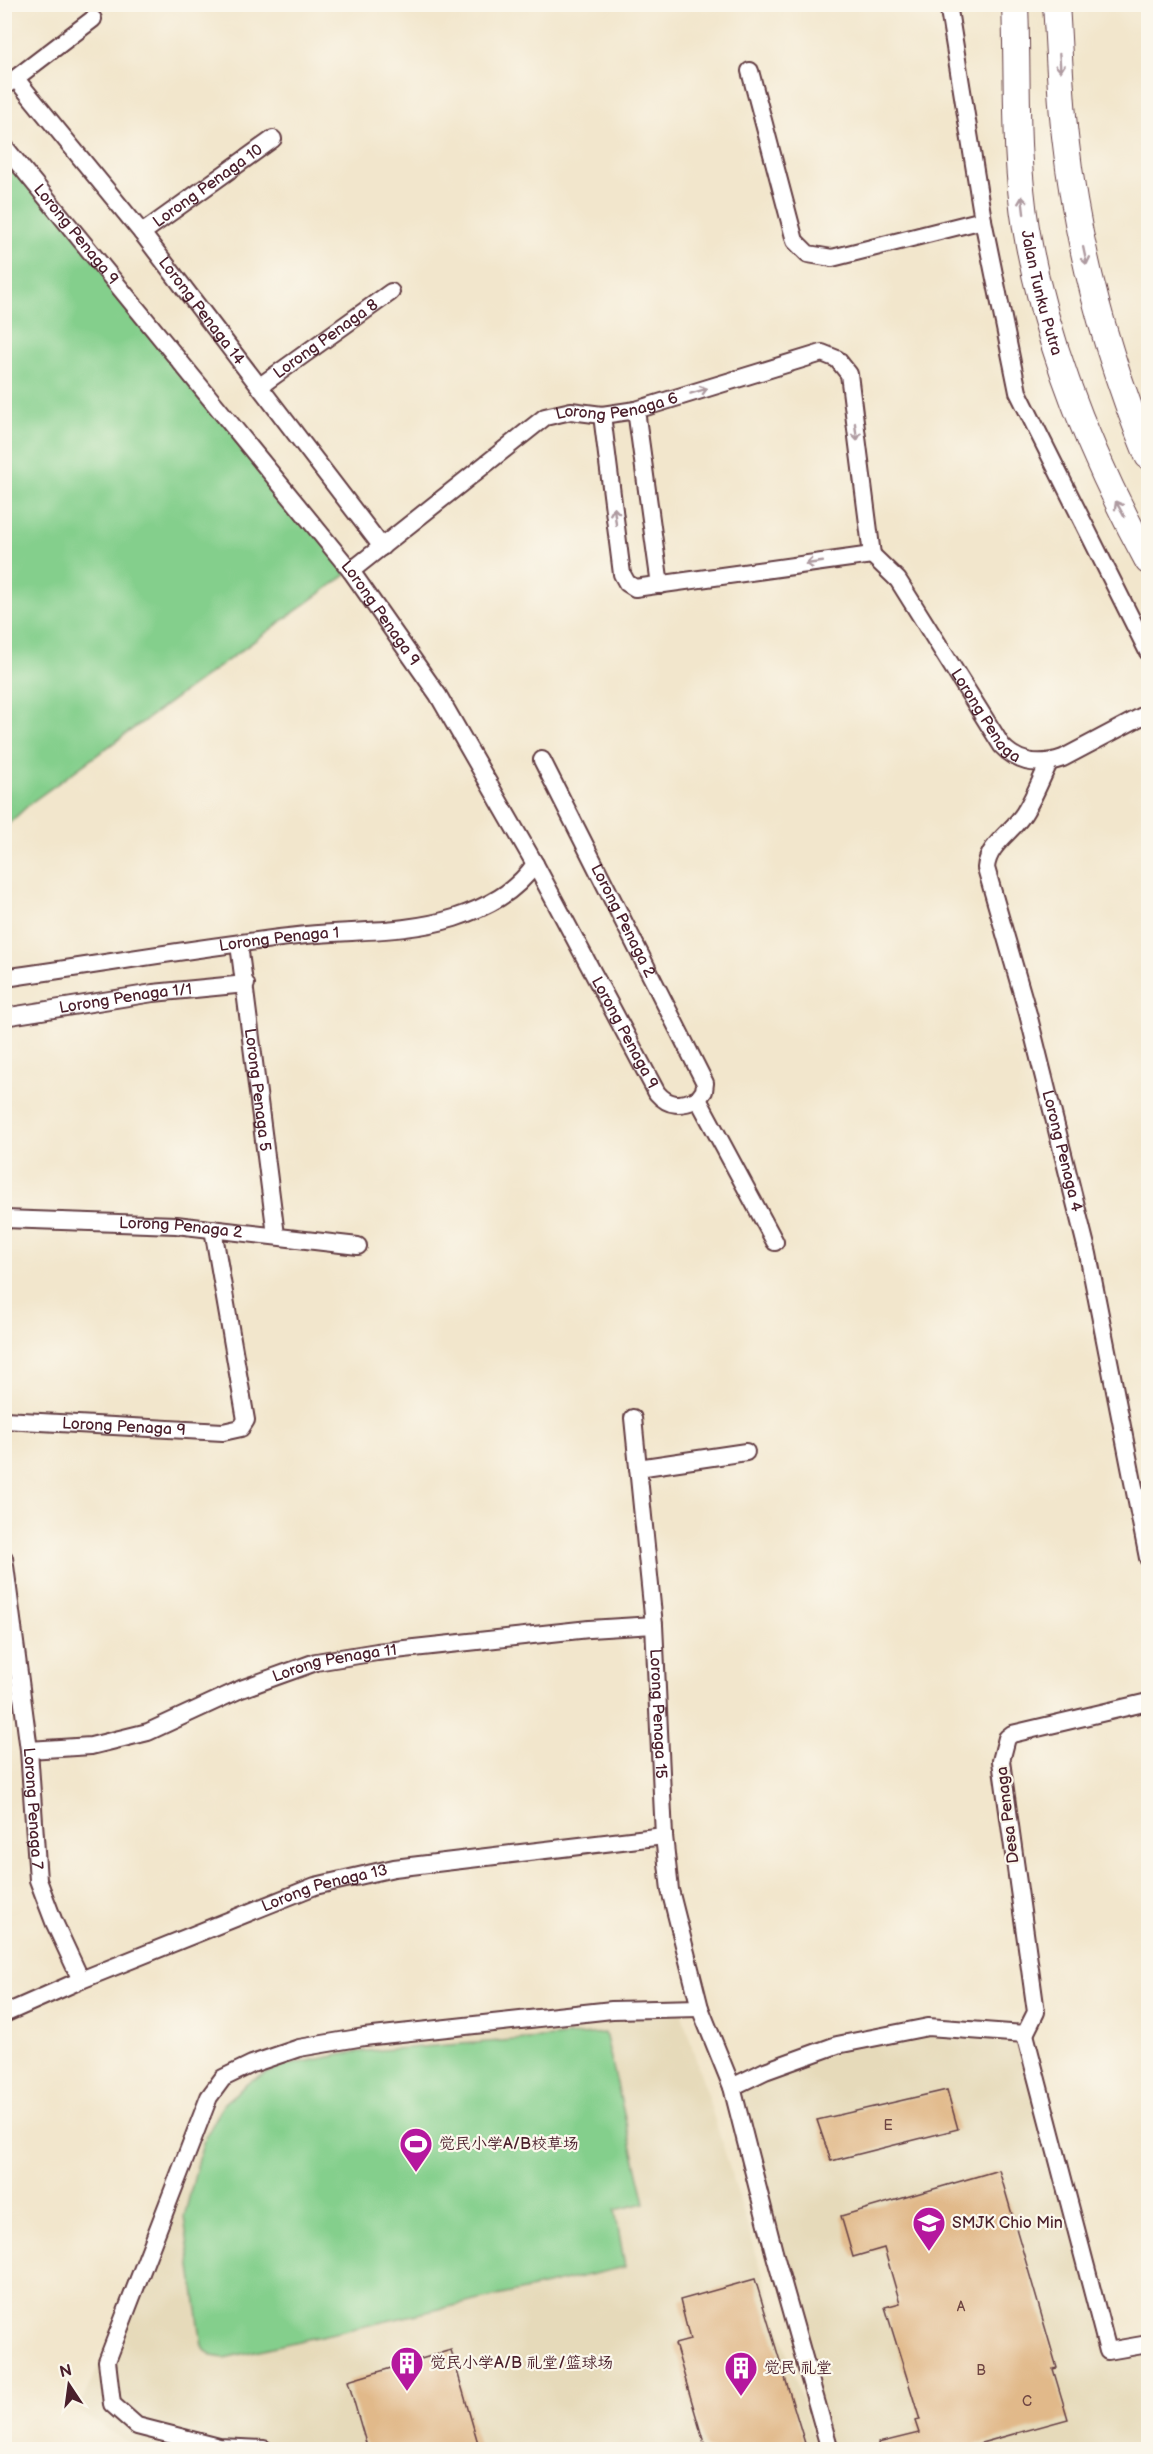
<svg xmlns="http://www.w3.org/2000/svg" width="1153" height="2454" font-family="'Balsamiq Sans','LXGW WenKai TC',sans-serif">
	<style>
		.built { fill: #e6daba }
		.green { fill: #84cf8c; stroke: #67775c; stroke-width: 1.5 }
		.building { fill: #e1b98a }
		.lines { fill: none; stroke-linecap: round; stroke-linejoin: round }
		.street-casing { stroke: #633d43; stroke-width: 20 }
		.primary-casing { stroke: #633d43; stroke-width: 28 }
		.street { stroke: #fff; stroke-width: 16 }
		.primary { stroke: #fff; stroke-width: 26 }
		.oneway { stroke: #ae9aa0 }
		.labels { text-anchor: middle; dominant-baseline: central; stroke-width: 4.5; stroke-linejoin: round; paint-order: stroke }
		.number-label { font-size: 14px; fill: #704643 }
		.street-label { font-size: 16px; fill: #4a1f2b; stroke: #fbf7ec }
		.poi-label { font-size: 16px; fill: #4a1f2b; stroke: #fbf7ec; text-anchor: start }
	</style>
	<rect width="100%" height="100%" fill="#fbf7ec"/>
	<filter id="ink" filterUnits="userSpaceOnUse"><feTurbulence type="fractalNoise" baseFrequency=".0167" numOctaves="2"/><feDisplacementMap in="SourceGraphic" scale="12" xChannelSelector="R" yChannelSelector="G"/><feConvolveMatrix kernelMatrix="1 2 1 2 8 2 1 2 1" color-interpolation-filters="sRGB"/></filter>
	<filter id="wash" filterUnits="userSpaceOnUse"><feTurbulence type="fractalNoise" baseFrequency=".008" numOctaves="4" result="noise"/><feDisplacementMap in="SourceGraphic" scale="24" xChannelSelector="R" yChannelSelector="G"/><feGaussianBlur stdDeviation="1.35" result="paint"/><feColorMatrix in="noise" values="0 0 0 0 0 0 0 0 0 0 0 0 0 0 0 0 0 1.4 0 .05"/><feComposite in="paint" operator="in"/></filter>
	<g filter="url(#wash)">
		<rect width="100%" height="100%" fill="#f2e6cc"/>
		<!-- built -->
		<g class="built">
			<polygon points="680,2008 817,2449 138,2449 77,2410 129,2306 225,2077 299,2048"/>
			<polygon points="928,2027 1025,2034 1108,2351 1148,2344 1148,2449 830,2449 732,2087 765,2071"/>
		</g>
		<!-- green -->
		<g class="green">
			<polygon points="5,146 351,571 32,802 5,827"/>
			<polygon points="605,2033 645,2203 615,2210 625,2267 224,2358 212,2356 202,2346 184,2217 203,2143 224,2103 252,2080 283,2066 355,2052"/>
		</g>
		<g id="blocks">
			<!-- building -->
			<g class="building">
				<polygon points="947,2090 958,2129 831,2161 817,2120"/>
				<polygon points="999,2170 1057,2368 1053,2369 1068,2419 956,2450 878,2450 878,2443 919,2433 915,2421 920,2420 885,2307 900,2303 884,2248 853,2257 841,2216"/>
				<polygon points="755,2279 807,2450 706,2450 675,2344 690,2340 680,2300"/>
				<polygon points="451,2350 480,2450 368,2450 348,2381"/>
			</g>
		</g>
	</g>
	<g filter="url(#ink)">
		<use href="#blocks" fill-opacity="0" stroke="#633d43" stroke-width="1.5"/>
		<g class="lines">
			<defs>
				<g id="street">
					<polyline points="948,4 983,220 1018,392 1148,652"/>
					<polyline points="750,71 795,241 808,254 832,258 983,220"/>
					<path id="s1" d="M16 79 142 233 382 547"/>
					<polyline points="4,87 93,19"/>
					<path id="s2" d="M4 146 351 571 438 695 535 864 657 1093C669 1107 681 1106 698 1099"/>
					<path id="s3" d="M142 233 273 139"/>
					<path id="s4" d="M260 386 391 292"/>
					<polyline points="636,410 660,585"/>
					<polyline points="602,415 622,574 627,583 635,588 872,555"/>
					<path id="s5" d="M872 555 898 580 1002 746C1019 764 1040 766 1063 758L1148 713"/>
					<path id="s6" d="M351 571 545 417 571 411 602 415 636 410 822 353 837 359 849 374 872 555"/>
					<path id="s7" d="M542 760 705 1083 704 1091 698 1099"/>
					<path id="s8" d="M1049 763C1041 779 1035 795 1026 810 1015 831 988 843 986 868L1028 1014 1088 1254 1148 1558"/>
					<path id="s9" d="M239 944 276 1235"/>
					<path id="s10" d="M4 978C105 964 205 946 306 935 355 930 406 933 454 918 487 907 515 893 535 864"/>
					<path id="s11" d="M4 1017 153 993 246 984"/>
					<polyline points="698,1099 775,1242"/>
					<path id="s12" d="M4 1219 176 1225 358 1246"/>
					<path id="s13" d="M633 1418 654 1625 664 1836 670 1890 700 2008 732 2087 774 2252 830 2450"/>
					<path id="s14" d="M4 1420 223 1432 241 1428 246 1420 213 1229"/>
					<polyline points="638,1468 746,1452"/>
					<path id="s15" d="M4 1558 29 1750 38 1880 54 1922 81 1980"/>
					<path id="s16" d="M29 1750 91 1746 148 1732 241 1689 316 1662 377 1652 589 1629 654 1625"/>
					<path id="s17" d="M4 2014 81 1980 315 1886 394 1868 664 1836"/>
					<polyline points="1025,2034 1036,2012 1001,1761 1007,1738 1012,1734 1148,1702"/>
					<polyline points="1025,2034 1108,2351 1148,2344"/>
					<polyline points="732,2087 765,2071 837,2045 928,2027 1025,2034"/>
					<polyline points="264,2449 219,2447 137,2426 112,2404 107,2361 209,2097 223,2078 252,2064 299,2048 364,2037 612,2010 700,2008"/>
				</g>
				<g id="primary">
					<path id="s18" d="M1015 4C1018 78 1014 155 1026 228 1045 344 1092 458 1148 561"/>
					<path d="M1056 4C1059 48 1060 93 1065 136 1077 246 1106 354 1148 456"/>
				</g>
			</defs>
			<!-- street casing -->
			<use href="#street" class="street-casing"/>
			<!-- primary casing -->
			<use href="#primary" class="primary-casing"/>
			<!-- street -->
			<use href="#street" class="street"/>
			<!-- primary -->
			<use href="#primary" class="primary"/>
		</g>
		<!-- one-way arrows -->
		<defs><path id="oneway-shaft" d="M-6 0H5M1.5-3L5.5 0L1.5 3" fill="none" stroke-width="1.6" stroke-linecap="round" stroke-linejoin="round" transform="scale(1.5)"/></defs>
		<g class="oneway">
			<use href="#oneway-shaft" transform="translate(1060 63) rotate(86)"/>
			<use href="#oneway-shaft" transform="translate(1023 205) rotate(-97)"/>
			<use href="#oneway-shaft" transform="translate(1085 256) rotate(78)"/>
			<use href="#oneway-shaft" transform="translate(699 391) rotate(-17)"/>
			<use href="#oneway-shaft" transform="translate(856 432) rotate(83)"/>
			<use href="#oneway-shaft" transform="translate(1120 509) rotate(-119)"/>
			<use href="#oneway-shaft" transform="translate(615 516) rotate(-97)"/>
			<use href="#oneway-shaft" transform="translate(814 563) rotate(172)"/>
		</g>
	</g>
	<!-- icons -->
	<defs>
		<symbol id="stadium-pin" viewBox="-11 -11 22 30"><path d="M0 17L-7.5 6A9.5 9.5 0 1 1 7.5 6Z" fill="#b5179e" stroke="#fbf7ec"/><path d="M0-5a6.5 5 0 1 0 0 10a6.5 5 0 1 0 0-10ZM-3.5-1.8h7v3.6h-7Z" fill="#fff"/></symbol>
		<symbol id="school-pin" viewBox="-11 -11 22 30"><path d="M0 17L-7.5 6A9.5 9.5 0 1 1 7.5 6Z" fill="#b5179e" stroke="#fbf7ec"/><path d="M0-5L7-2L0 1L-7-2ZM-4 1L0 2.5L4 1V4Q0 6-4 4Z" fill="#fff"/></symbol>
		<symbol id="building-pin" viewBox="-11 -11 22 30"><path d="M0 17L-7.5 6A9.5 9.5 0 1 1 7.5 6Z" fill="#b5179e" stroke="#fbf7ec"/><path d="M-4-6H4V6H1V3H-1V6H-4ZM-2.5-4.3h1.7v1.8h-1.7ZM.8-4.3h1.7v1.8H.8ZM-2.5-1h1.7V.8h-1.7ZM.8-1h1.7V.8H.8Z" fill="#fff"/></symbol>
	</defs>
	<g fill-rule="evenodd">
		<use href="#stadium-pin" x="397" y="2125" width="38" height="52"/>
		<use href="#school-pin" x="910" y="2204" width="38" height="52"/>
		<use href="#building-pin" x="388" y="2344" width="38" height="52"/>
		<use href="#building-pin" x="722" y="2349" width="38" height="52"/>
	</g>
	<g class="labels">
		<!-- number labels -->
		<g class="number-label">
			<text x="888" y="2125">E</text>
			<text x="961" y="2306">A</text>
			<text x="981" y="2370">B</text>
			<text x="1027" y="2401">C</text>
		</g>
		<!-- street labels -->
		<g class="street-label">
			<text stroke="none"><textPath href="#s3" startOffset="81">Lorong Penaga 10</textPath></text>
			<text stroke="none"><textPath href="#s2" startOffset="114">Lorong Penaga 9</textPath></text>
			<text stroke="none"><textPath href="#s18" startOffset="291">Jalan Tunku Putra</textPath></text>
			<text stroke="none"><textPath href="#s1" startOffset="297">Lorong Penaga 14</textPath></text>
			<text stroke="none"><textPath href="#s4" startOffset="81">Lorong Penaga 8</textPath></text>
			<text stroke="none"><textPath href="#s6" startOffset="321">Lorong Penaga 6</textPath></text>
			<text stroke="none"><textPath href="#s2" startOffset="600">Lorong Penaga 9</textPath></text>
			<text stroke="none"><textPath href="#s5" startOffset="198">Lorong Penaga</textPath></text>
			<text stroke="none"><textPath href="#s7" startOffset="180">Lorong Penaga 2</textPath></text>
			<text stroke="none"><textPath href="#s10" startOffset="278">Lorong Penaga 1</textPath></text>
			<text stroke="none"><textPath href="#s11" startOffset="123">Lorong Penaga 1/1</textPath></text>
			<text stroke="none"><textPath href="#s2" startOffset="1086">Lorong Penaga 9</textPath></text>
			<text stroke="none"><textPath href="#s9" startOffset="147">Lorong Penaga 5</textPath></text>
			<text stroke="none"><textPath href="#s8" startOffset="417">Lorong Penaga 4</textPath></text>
			<text stroke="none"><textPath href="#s12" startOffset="177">Lorong Penaga 2</textPath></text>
			<text stroke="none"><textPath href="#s14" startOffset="120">Lorong Penaga 9</textPath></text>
			<text stroke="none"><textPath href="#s16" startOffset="321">Lorong Penaga 11</textPath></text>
			<text stroke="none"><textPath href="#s13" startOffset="297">Lorong Penaga 15</textPath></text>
			<text stroke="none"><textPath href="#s15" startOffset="252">Lorong Penaga 7</textPath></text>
			<text transform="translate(1008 1815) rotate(-97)">Desa Penaga</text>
			<text stroke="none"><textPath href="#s17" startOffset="345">Lorong Penaga 13</textPath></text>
		</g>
		<!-- poi labels -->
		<g class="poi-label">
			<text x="439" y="2144">觉民小学A/B校草场</text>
			<text x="952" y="2223">SMJK Chio Min</text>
			<text x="430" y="2363">觉民小学A/B 礼堂/篮球场</text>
			<text x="764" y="2368">觉民 礼堂</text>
		</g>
	</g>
	<!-- margin -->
	<rect width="1153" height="2454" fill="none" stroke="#fbf7ec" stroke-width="24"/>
	<!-- north arrow -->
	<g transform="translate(69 2385) rotate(347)" stroke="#fbf7ec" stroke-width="4.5" paint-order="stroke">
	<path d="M0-4.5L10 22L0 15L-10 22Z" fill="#4a1f2b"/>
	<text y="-9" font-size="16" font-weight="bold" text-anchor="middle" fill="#4a1f2b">N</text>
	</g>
</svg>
